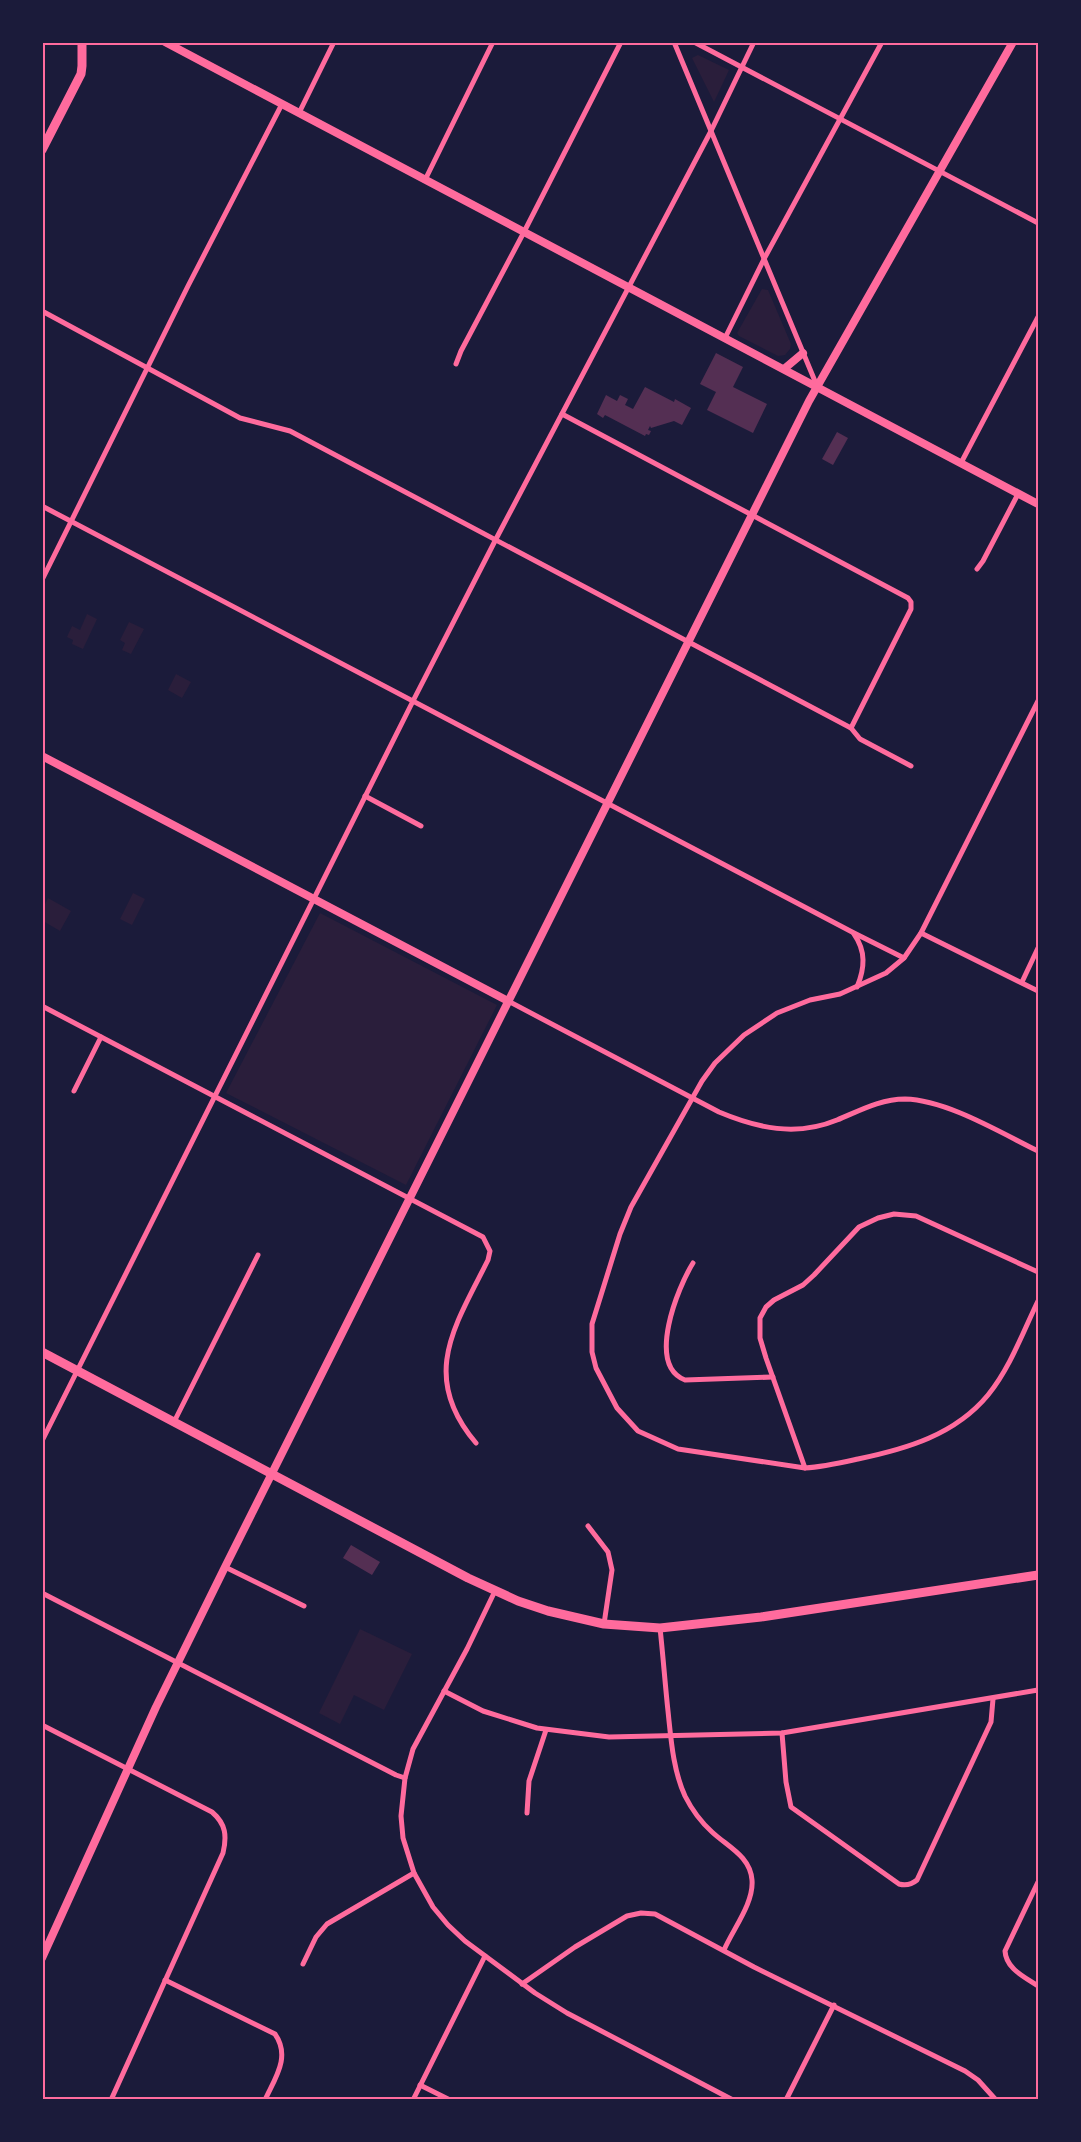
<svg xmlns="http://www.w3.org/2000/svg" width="1081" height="2142" font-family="'Work Sans',sans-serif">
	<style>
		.green { fill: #2a1e3b }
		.building { fill: #542f53 }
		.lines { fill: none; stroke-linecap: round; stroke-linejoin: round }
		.minor { stroke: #ff6b9d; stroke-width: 5 }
		.tertiary { stroke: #ff6b9d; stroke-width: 8 }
		.secondary { stroke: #ff6b9d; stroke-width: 9 }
		.neatline { fill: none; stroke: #ff6b9d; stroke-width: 2 }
	</style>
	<rect width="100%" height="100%" fill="#1b1b3a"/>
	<!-- green -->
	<g class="green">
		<polygon points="698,55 729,70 714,102 692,58"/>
		<polygon points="762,289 768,290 791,344 790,349 785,355 778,356 739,336 737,333"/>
		<polygon points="87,614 97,619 83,649 72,644 73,640 67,637 72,626 80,630"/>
		<polygon points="129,622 144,629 131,654 122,650 125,643 120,640"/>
		<polygon points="176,674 191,682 182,698 168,690"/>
		<polygon points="133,893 145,899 132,925 120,919"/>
		<polygon points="48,898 71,911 60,931 43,921 43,908"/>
		<polygon points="320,913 497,1005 406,1185 226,1093"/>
		<polygon points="360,1629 412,1654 384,1710 354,1695 340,1724 319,1713"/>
	</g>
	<!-- building -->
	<g class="building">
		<polygon points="716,353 743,367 733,387 767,404 753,433 707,410 716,392 700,384"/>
		<polygon points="645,387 674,402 675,399 691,408 682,425 674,421 651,428 650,426 648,430 651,431 649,435 646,434 645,436 605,415 603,418 597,414 606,395 617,401 620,395 628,399 625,405 633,409"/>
		<polygon points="837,432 848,438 833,465 822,459"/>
		<polygon points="351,1545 380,1562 372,1575 343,1558"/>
	</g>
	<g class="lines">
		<!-- minor -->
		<g class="minor">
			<polyline points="674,42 817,386"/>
			<polyline points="694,42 1038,223"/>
			<polyline points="299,113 334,42"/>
			<polyline points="425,180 493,42"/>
			<polyline points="42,311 240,418 290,431 851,728 860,739 911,766"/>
			<polyline points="725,338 764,259 882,42"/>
			<polyline points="456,364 461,351 524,232 621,42"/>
			<polyline points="562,414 908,598 911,602 911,609 851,728"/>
			<polyline points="961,463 1038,317"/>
			<polyline points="42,506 854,933 904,958"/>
			<polyline points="977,569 983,561 1018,494"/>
			<polyline points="42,580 188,286 282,104"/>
			<path d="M1038 701 921 933 904 958 886 973 840 994 810 1000 777 1013 744 1035 715 1063 702 1081 631 1207 620 1234 592 1324V1352L596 1368 617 1408 638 1431 678 1449 805 1468C823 1467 840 1463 858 1459 906 1449 955 1435 988 1395 1010 1368 1023 1332 1038 1301"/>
			<polyline points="365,796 421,826"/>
			<polyline points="921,933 1038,991"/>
			<path d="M854 934C866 951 865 968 857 987"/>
			<polyline points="1022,982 1038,948"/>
			<path d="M508 1001 719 1112C757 1128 796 1137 837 1120 859 1111 880 1099 905 1099 947 1100 1001 1133 1038 1151"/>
			<path d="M42 1006 483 1237 490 1251 488 1260C455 1326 419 1376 476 1443"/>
			<polyline points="74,1091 101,1037"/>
			<path d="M693 1263C678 1287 646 1365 685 1380L773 1377"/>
			<polyline points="174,1422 258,1255"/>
			<polyline points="42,1441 413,701 496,539 711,131 754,42"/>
			<polyline points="805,1468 766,1358 760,1338 760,1318 766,1307 774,1300 803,1285 814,1275 859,1227 878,1218 894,1214 916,1216 1038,1272"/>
			<polyline points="588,1526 608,1552 612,1570 604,1624"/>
			<polyline points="225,1567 304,1606"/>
			<polyline points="495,1591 467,1649 413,1749 405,1778 401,1816 403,1838 414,1873 433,1907 448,1925 465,1941 535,1993 567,2013 733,2100"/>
			<polyline points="42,1593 396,1775 405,1778"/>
			<path d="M660 1628C663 1655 665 1683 668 1711 671 1739 673 1770 685 1796 692 1810 701 1822 712 1832 728 1847 750 1856 752 1880 754 1903 733 1929 724 1950"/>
			<polyline points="444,1691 483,1711 537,1728 609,1737 782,1733 1038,1690"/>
			<path d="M42 1725 212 1812C226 1824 227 1836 223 1853L111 2100"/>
			<path d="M782 1733 786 1782 791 1807 899 1884C906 1886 911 1885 917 1880L991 1722 993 1699"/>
			<polyline points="527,1813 529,1781 546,1730"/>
			<path d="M1038 1882 1005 1951C1006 1969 1025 1977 1038 1986"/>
			<polyline points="303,1964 316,1937 327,1924 414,1873"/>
			<path d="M165 1980 275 2034C291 2057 275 2078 265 2100"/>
			<polyline points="522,1984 575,1947 627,1916 641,1913 655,1914 754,1967 965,2071 978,2080 996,2100"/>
			<polyline points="420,2085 450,2100"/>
			<polyline points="413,2100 485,1956"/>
			<polyline points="786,2100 834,2005"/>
		</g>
		<!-- tertiary -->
		<g class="tertiary">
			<polyline points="165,42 1038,504"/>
			<polyline points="784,369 803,353"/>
			<polyline points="42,756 508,1001"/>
			<polyline points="42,1958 156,1707 225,1567 809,401 1013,42"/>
		</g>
		<!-- secondary -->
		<g class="secondary">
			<polyline points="42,150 81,74 82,66 82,42"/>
			<polyline points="42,1352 468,1578 518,1601 548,1611 604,1624 660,1628 761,1617 1038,1575"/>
		</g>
	</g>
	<!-- border -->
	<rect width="1081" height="2142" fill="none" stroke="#1b1b3a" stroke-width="88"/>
	<rect x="44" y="44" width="993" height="2054" class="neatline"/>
</svg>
